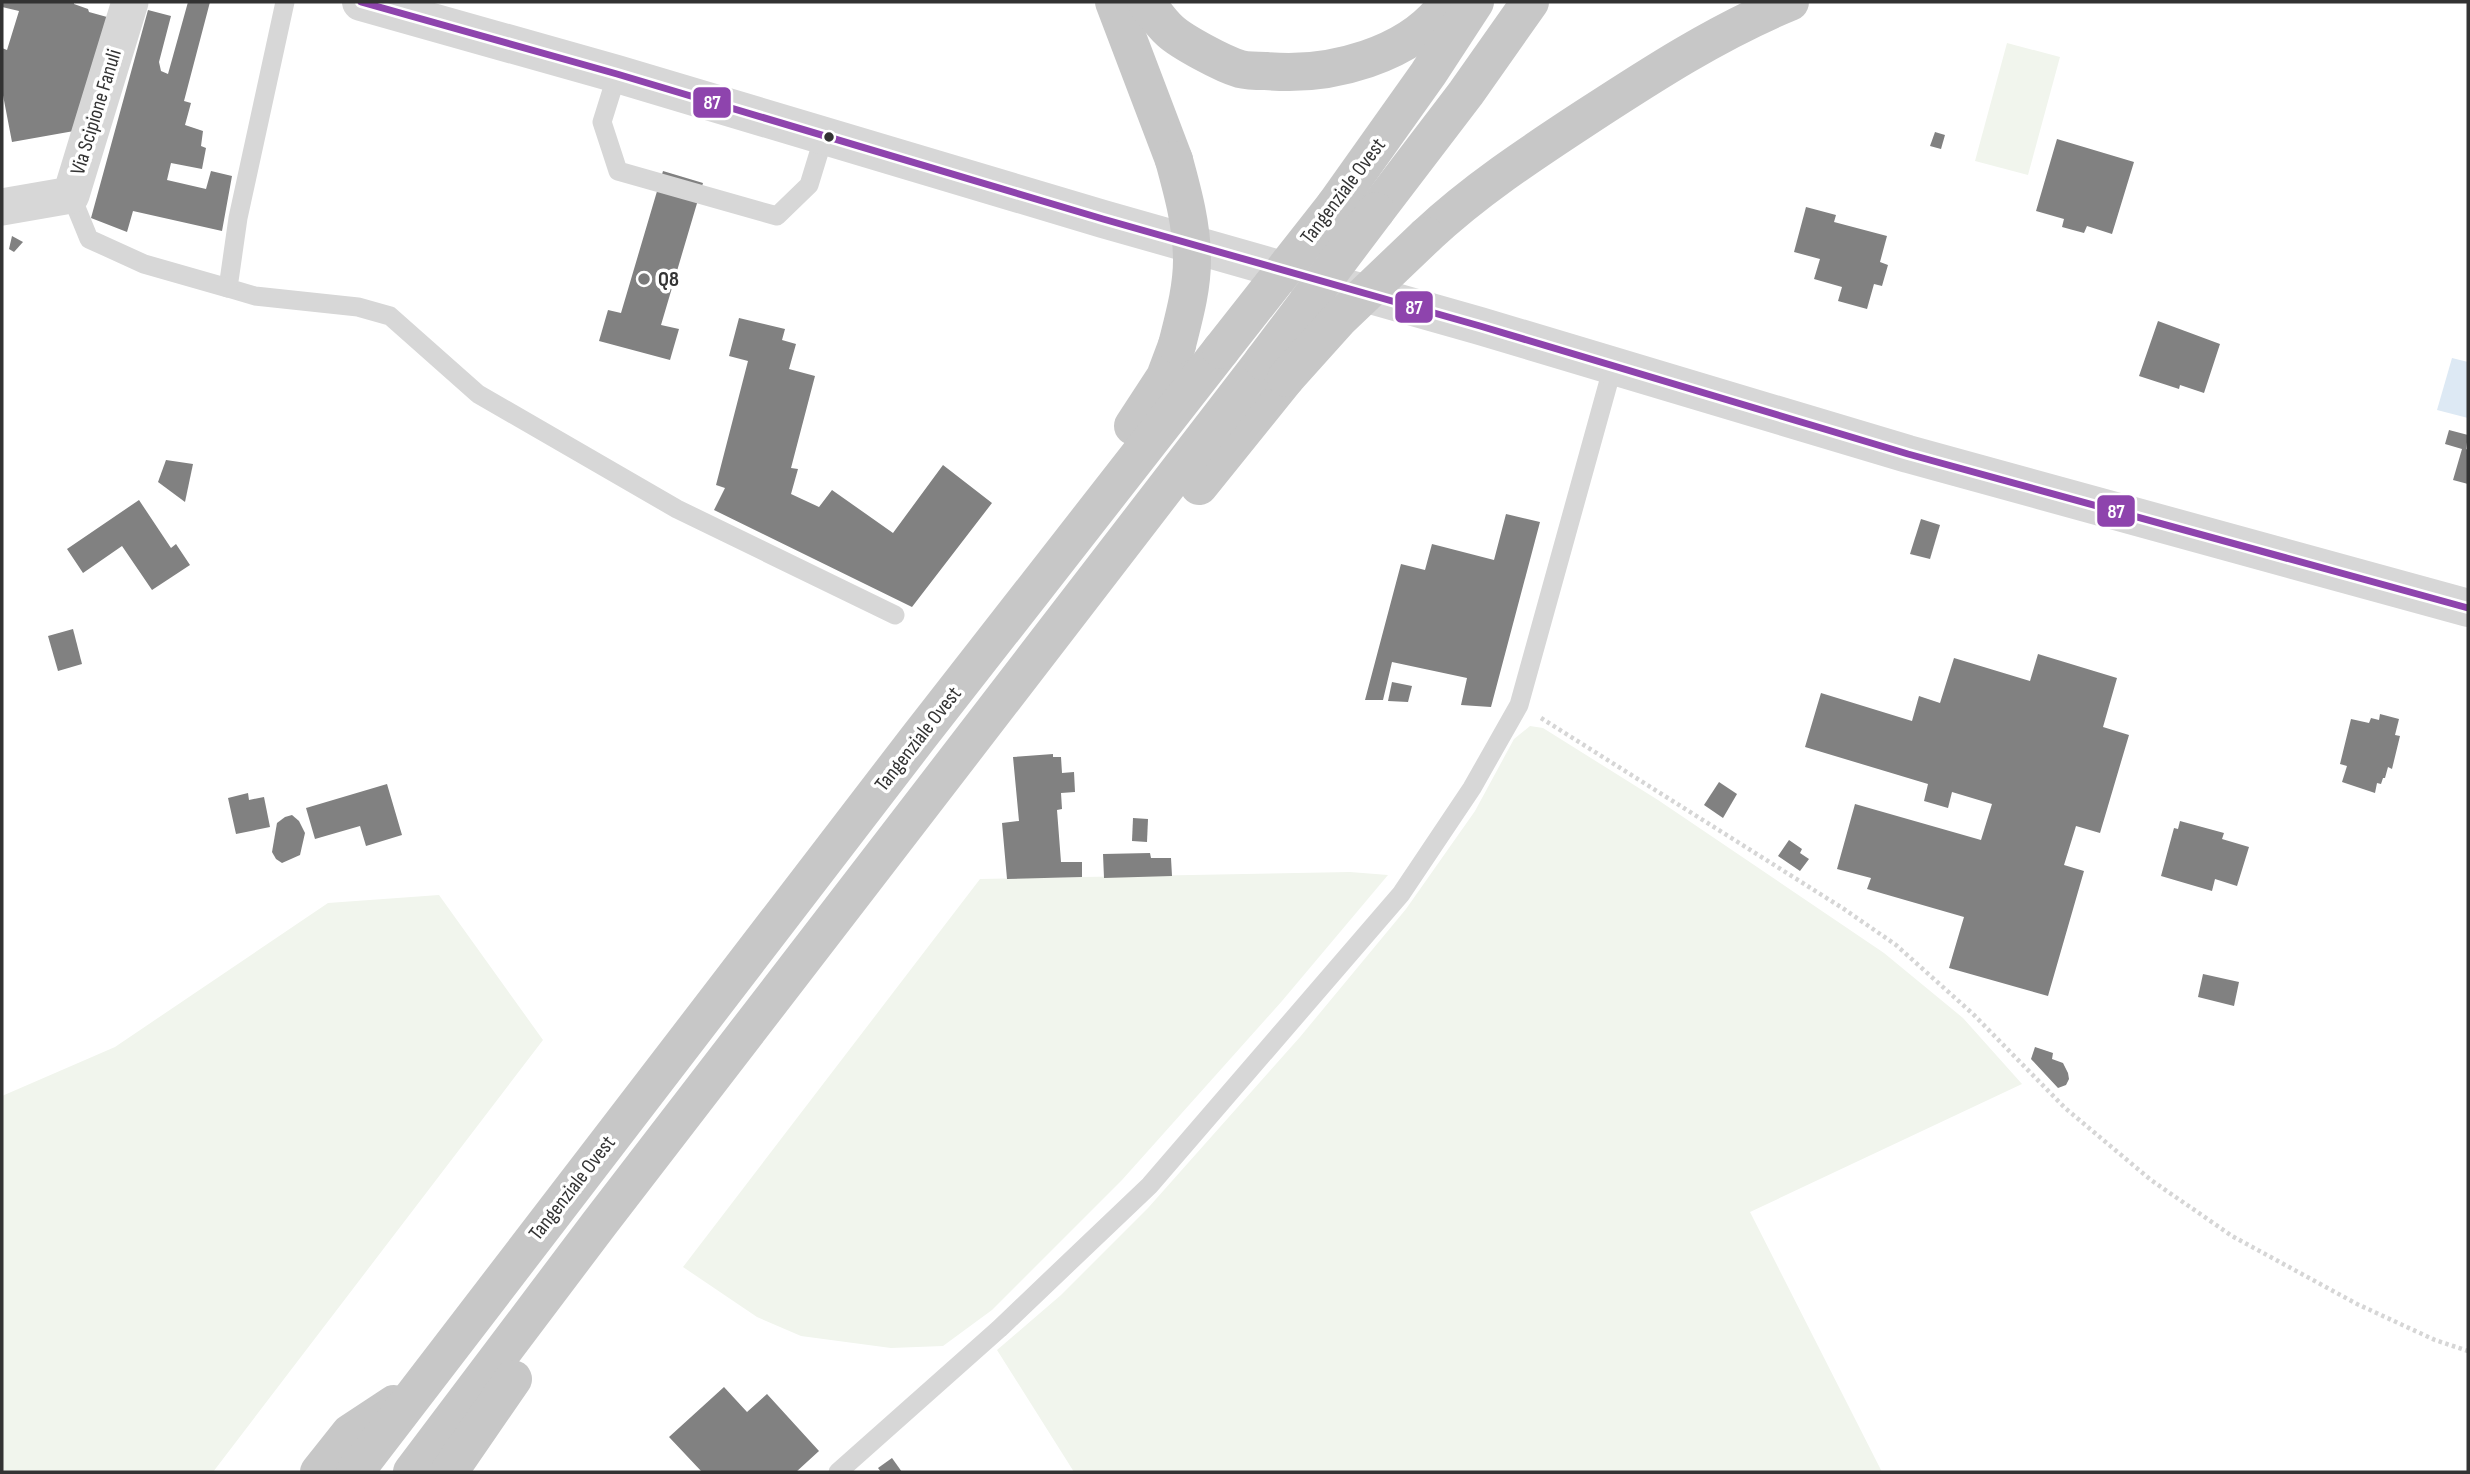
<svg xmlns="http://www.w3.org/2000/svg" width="2470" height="1474" font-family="'Sofia Sans Condensed',sans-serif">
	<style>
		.green { fill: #f1f5ed }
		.water { fill: #dde9f4 }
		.building { fill: #818181 }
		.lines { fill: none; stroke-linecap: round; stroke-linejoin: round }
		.path { stroke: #d6d6d6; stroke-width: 4.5; stroke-dasharray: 3.5 3.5; stroke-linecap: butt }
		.service { stroke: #d7d7d7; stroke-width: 19 }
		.minor { stroke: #d7d7d7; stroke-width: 37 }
		.tertiary { stroke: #d7d7d7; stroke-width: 38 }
		.trunk { stroke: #c7c7c7; stroke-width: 38 }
		.trunk-bridge { stroke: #c7c7c7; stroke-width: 38 }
		.bus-1-casing { stroke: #fff; stroke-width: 12 }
		.bus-1 { stroke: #8e44ad; stroke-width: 7 }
		.bus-dot { fill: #333; stroke: #fff; stroke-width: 2.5 }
		.poi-dot { fill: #7a7a7a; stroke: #fff; stroke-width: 2.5 }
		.labels { text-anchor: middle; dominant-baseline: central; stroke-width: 7; stroke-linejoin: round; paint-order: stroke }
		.street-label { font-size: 21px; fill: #333; stroke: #fff }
		.poi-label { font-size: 21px; font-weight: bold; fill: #333; stroke: #fff; text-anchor: start }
		.line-badge { stroke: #fff; stroke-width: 2.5 }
		.badge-label { font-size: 19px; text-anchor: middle; font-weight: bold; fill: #fff }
	</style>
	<rect width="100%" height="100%" fill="#fff"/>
	<!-- green -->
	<g class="green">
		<polygon points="2007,43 2060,57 2028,175 1975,161"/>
		<polygon points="1530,726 1543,728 1658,800 1884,953 1963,1018 2022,1084 1750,1212 1882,1472 1074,1472 997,1350 1061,1295 1148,1208 1300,1037 1406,909 1475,811 1514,739"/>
		<polygon points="1350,872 1388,875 1282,1001 1122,1180 992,1310 943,1346 891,1348 801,1336 757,1317 683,1267 980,879"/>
		<polygon points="439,895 543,1040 213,1472 2,1472 2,1096 115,1047 328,903"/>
	</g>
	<!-- water -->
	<polygon class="water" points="2452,358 2468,362 2468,418 2437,410"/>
	<!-- building -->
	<g class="building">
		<polygon points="2,2 74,2 74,4 88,9 89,12 107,17 74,131 12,142 2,90 2,48 7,50 19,11 2,7"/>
		<polygon points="188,2 210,2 184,101 191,103 185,125 203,131 201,146 206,148 202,169 171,163 167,180 206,189 211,171 232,176 222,231 133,211 127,232 91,218 148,10 171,16 159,62 161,71 168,74"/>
		<polygon points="1935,132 1945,135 1941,149 1930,146"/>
		<polygon points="2057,139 2134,162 2112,234 2087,226 2084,233 2062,227 2064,219 2036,211"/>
		<polygon points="663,171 703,183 661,325 679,329 670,360 599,341 608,310 621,313"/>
		<polygon points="1806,207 1836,215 1834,222 1887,236 1880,262 1888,265 1882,286 1874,284 1867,309 1838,301 1842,287 1814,279 1820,259 1794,252"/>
		<polygon points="12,236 23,242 14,252 9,249"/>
		<polygon points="739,318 785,329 782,340 796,344 789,369 815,376 791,468 798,469 791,494 819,507 832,490 893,533 943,465 992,503 912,607 714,510 725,488 716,485 748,361 729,356"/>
		<polygon points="2158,321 2220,344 2204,393 2180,385 2179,389 2139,376"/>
		<polygon points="2449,430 2468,435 2466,449 2468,450 2468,484 2453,480 2462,449 2445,444"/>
		<polygon points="166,460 193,464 185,502 158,482"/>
		<polygon points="139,500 171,548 176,544 190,565 152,590 122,546 83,573 67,549"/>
		<polygon points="1506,514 1540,522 1491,707 1461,705 1467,678 1392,662 1383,700 1365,700 1401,564 1425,570 1432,544 1494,560"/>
		<polygon points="1921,519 1940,525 1930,559 1910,554"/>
		<polygon points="73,629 82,664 58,671 48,636"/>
		<polygon points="2038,654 2117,678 2103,727 2129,735 2100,833 2076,826 2064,865 2084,871 2048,996 1949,968 1964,917 1867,889 1871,878 1837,869 1855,804 1981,840 1992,804 1952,792 1948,808 1924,801 1928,784 1805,747 1821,693 1912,721 1919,696 1940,703 1954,658 2030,681"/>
		<polygon points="1392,682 1412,686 1408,702 1388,701"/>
		<polygon points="2380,714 2399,719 2395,735 2400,736 2392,769 2388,767 2385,778 2383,778 2381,784 2377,783 2375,793 2342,782 2347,766 2340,764 2351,719 2369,723 2371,718 2379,720"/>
		<polygon points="1053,754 1053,757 1061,757 1062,773 1074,772 1075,792 1061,793 1062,809 1057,810 1061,862 1082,862 1082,877 1007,879 1002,823 1019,821 1013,757"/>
		<polygon points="1719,782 1737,794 1723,818 1704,805"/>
		<polygon points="387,784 402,835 366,846 360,826 315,839 306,808"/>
		<polygon points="248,793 249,800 264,797 270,827 236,834 228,798"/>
		<polygon points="292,815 299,821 305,833 300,855 282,863 276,859 272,852 277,823 285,817"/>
		<polygon points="1133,818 1148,819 1147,842 1132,841"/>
		<polygon points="2180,821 2224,833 2222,839 2249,847 2237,886 2215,879 2212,891 2161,876 2174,828 2178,829"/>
		<polygon points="1789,840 1802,849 1800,853 1809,859 1800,871 1778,856"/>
		<polygon points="1150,853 1151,858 1171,858 1172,876 1104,878 1103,854"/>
		<polygon points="2203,974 2239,982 2234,1006 2198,997"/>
		<polygon points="2035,1047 2053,1053 2052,1059 2063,1063 2068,1073 2069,1079 2066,1085 2058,1088 2031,1059"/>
		<polygon points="724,1387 747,1412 767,1394 819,1451 796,1472 702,1472 669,1437"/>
		<polygon points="892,1458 902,1472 881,1472 878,1468"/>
	</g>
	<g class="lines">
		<!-- path -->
		<polyline class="path" points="1541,718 1844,909 1896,945 1973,1014 2065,1108 2151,1180 2232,1236 2357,1304 2435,1340 2468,1351"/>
		<!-- service -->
		<g class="service">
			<polyline points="285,2 238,218 228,288 255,296 358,307 390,316 478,394 677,509 895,615"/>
			<polyline points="617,74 602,122 618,171 777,216 809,185 824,136"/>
			<polyline points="71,195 89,239 144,264 228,288"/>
			<polyline points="838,1472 999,1329 1150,1185 1401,894 1472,788 1519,705 1613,366"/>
		</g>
		<!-- minor -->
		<polyline class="minor" points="2,207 71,195 130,2"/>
		<!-- tertiary -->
		<polyline class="tertiary" points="361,2 617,74 1103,219 1480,326 1908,454 2468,608"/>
		<!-- trunk -->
		<g class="trunk">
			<polyline points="1114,2 1174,160"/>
			<path d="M1146 2C1153 11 1161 23 1170 31 1182 42 1223 64 1240 69 1248 71 1258 71 1266 71 1328 77 1412 56 1448 2"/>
			<polyline points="1335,205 1428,74 1475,2"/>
			<polyline points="1376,211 1466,93 1530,2"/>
			<path d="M1426 236C1474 191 1530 154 1585 118 1651 75 1717 32 1790 2"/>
			<polyline points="1133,426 1165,377 1177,345"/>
			<polyline points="1199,486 1286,378"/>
			<polyline points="319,1472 350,1433 394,1404"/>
			<polyline points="355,1472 918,738 1221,350"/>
			<polyline points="412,1472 599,1224 1263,361"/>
			<polyline points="449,1472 513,1379"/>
		</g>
		<!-- trunk-bridge -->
		<g class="trunk-bridge">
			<path d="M1174 160C1183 193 1192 226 1192 260 1192 289 1184 317 1177 345"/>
			<polyline points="1221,350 1335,205"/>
			<polyline points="1263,361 1376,211"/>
			<polyline points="1286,378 1339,319 1426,236"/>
		</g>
		<defs>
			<polyline id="bus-1" points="361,2 617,74 1103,219 1480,326 1908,454 2468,608"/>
		</defs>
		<!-- bus-1 casing -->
		<use href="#bus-1" class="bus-1-casing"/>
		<!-- bus-1 -->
		<use href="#bus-1" class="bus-1"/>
	</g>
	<!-- markers -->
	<circle class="bus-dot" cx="829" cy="137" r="6"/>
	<circle class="poi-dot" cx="644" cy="279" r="7"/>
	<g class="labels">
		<!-- street labels -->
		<g class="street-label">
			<text transform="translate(96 112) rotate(-73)">Via Scipione Fanuli</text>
			<text transform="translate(1343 191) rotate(-53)">Tangenziale Ovest</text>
			<text transform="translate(918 739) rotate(-52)">Tangenziale Ovest</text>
			<text transform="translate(572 1188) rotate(-52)">Tangenziale Ovest</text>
		</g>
		<!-- poi labels -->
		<g class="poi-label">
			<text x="658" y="279">Q8</text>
		</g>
	</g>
	<g class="line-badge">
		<rect x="692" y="86" width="40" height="33" rx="7" fill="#8e44ad"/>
		<rect x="1394" y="290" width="40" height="34" rx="7" fill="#8e44ad"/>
		<rect x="2096" y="494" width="40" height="34" rx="7" fill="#8e44ad"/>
	</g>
	<g class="badge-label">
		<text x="712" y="109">87</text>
		<text x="1414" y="314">87</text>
		<text x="2116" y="518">87</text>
	</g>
	<!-- border -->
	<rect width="2470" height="1474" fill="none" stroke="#333333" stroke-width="7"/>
</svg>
